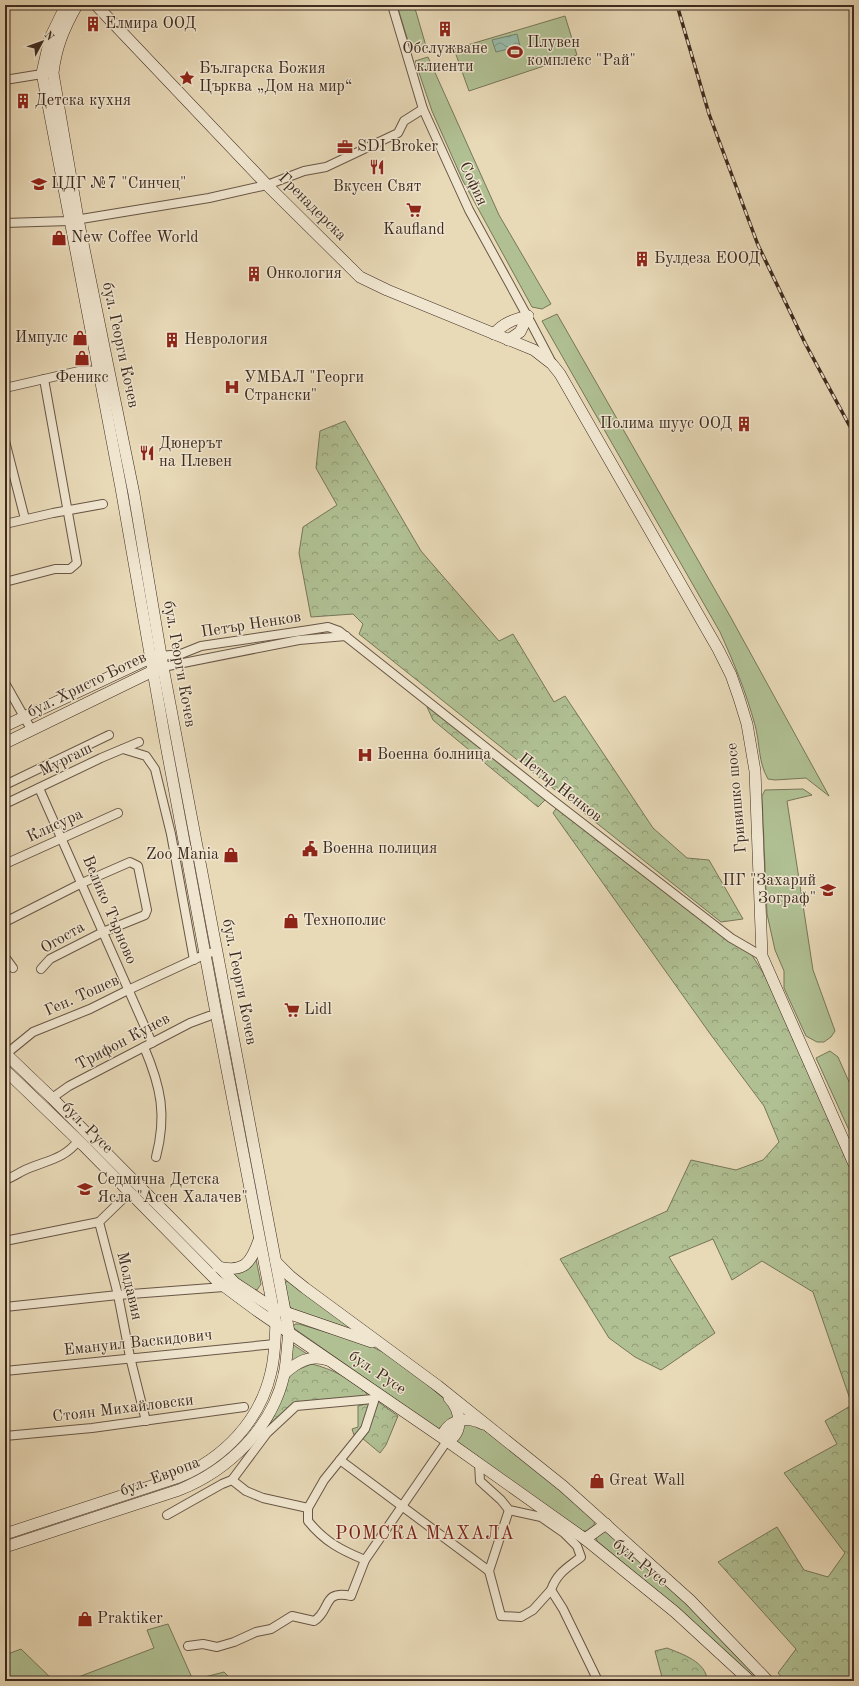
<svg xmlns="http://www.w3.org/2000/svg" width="859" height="1686" font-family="'Old Standard TT',serif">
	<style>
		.grass { fill: #b0c093; stroke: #77765a }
		.forest { fill: url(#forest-crowns); stroke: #77765a }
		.water { fill: url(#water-waves); stroke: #748172 }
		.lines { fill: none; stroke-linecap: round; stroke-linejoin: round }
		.street-casing { stroke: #685646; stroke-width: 10 }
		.secondary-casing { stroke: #3e2b20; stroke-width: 12 }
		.street { stroke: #f0e6d0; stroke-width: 8 }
		.secondary { stroke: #f0e6d0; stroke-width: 11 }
		.rail-casing { stroke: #3e2b20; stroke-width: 3.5 }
		.rail { stroke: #f0e6d0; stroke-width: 2; stroke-dasharray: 6; stroke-linecap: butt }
		.labels { text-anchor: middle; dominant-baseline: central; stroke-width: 3; stroke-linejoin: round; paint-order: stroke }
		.poi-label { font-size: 16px; fill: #3e2b20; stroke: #f0e6d0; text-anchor: start }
		.street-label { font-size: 16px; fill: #3e2b20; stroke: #f0e6d0 }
		.quarter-label { font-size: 18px; letter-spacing: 1px; fill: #7a1f14; stroke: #f0e6d0 }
	</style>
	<defs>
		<pattern id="forest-crowns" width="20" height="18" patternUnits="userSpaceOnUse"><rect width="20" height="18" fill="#b0c093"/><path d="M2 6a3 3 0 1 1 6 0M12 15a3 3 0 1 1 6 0" fill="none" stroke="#919c78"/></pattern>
		<pattern id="water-waves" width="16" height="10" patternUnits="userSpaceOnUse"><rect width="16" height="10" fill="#98bba9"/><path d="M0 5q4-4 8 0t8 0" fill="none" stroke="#7d9889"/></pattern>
	</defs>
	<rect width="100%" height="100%" fill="#e8d9b7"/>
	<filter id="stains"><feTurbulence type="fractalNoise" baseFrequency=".005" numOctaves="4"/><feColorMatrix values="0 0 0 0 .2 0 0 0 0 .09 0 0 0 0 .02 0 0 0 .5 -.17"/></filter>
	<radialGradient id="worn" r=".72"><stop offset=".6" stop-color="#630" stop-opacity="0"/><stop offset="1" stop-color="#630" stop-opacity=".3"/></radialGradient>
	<!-- grass -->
	<g class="grass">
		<polygon points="397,5 414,5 426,46 411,51"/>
		<polygon points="565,16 577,55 469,91 454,49"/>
		<polygon points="428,57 499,215 551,304 542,309 532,307 463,181 432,111 415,61"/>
		<path d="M557 314 730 616 829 796 806 778 775 780 768 779C758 762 760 743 755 725 746 692 734 663 720 632L542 321Z"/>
		<polygon points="803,789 812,795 787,801 813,970 835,1031 831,1037 824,1042 817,1042 806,1036 784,988 784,971 775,950 767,914 762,796 765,790"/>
		<polygon points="830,1051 838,1057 854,1093 854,1141 816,1058"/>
		<polygon points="256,1259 261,1284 257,1290 253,1289 233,1276 234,1272"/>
		<polygon points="288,1281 351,1327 351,1329 293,1309 290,1307 284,1283"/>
		<polygon points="295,1324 299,1324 369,1345 396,1359 448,1402 455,1416 438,1429 295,1329 293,1327"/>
		<polygon points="292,1344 307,1354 289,1364"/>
		<polygon points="467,1424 480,1427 525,1460 595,1519 594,1525 586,1531 583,1531 457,1442 463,1425"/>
		<polygon points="607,1530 639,1558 765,1681 757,1681 687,1616 597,1541 596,1537"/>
		<polygon points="168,1624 193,1680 224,1672 233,1681 68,1681 154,1648 147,1630"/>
		<polygon points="21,1649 54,1681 5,1681 5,1655"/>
	</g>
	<!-- forest -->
	<g class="forest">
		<polygon points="345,421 421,551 499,641 513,634 554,702 565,696 653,828 687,858 709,860 743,919 721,922 359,634 363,624 353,614 311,617 299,553 303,527 337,505 316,468 320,431"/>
		<polygon points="431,703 547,798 538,807 433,720 427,707"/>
		<polygon points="560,803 750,952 765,976 854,1173 854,1681 785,1681 778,1673 796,1649 718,1562 777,1527 804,1570 828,1577 845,1553 784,1473 837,1444 825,1421 852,1405 813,1292 762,1261 732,1280 713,1239 669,1257 715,1333 661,1370 635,1357 609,1338 560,1259 667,1211 691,1160 736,1170 763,1160 779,1142 764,1106 711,1035 553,813"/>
		<path d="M312 1364C331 1369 354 1379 367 1394L366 1397 298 1402 267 1431 283 1395 288 1377 297 1370Z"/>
		<polygon points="377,1401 398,1416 386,1445 380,1453 362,1438 354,1435 352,1429 358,1427 358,1406"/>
		<path d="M667 1648C682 1654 707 1662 707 1681H663L655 1651Z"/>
	</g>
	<!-- water -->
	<polygon class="water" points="517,34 520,46 496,52 492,40"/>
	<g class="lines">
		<defs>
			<g id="street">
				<polyline points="392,5 423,109 469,210 531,323 551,361"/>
				<polyline points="5,80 48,73"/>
				<polyline points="5,223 69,221 209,198 267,185 304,171 326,167 398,133 404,121 423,109"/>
				<polyline points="5,388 79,371 103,370"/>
				<polyline points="5,441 25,519"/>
				<polyline points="5,524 53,513 103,504"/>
				<polyline points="5,582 55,569 70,569 77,563 44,379"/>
				<polyline points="161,656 181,654 201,646 309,630 328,627 339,631 551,799 731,938 762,956"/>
				<polyline points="163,667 299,640 346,636"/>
				<polyline points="5,683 31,729"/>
				<polyline points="123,749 146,756 155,769 171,834 194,960"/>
				<polyline points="5,785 109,735"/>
				<polyline points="39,788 152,1043"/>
				<polyline points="5,804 101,758 139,742"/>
				<polyline points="5,864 118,813"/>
				<polyline points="5,922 82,883 130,862 138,866 147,910 145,915 103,932 50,959 41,969"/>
				<polyline points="5,957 13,968"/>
				<path d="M144 1047C161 1087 167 1115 156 1157"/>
				<polyline points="6,1054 33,1032 90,1009 128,990 206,954 217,951"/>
				<polyline points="52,1098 69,1086 190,1023 209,1016"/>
				<path d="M5 1180C13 1177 20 1172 27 1169 48 1160 64 1159 78 1141"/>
				<polyline points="129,1193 99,1222 118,1295 130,1357 146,1421"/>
				<polyline points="5,1241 99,1222"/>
				<polyline points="5,1307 118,1295 224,1287"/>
				<polyline points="5,1371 275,1344"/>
				<polyline points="5,1436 92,1428 244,1407"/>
				<polyline points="340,1460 489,1571"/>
				<path d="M479 1463 480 1481 501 1500 509 1510 541 1517 564 1533 577 1546 581 1557C567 1568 557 1573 551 1590L563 1609 598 1681"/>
				<polyline points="232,1480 267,1433 296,1406 373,1399"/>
				<polyline points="509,1510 489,1571 501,1616 521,1617 533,1610 551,1590"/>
				<polyline points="167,1515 222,1484 232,1480 246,1491 263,1498 308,1508"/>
				<path d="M365 1560C341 1550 325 1542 308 1521V1508L324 1480 365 1429 377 1392"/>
				<path d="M188 1646 203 1644 217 1647 234 1642 256 1632 271 1629 292 1616 314 1621C331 1611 322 1589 351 1596L365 1560 447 1441"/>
			</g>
			<g id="secondary">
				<polyline points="96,5 267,185 360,277 387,290 534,350 552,364 560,374 718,649 731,675 739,698 747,724 755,771 762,956 854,1164"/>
				<path d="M494 334C503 323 515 319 528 316"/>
				<polyline points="508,340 520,332 528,316"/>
				<polyline points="5,726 150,658 156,657"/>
				<polyline points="5,743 159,668"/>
				<polyline points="5,1053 52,1098 235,1283 273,1308 372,1342"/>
				<polyline points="5,1070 83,1145 217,1281 256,1310 447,1441 585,1539 675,1612 750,1681"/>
				<polyline points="276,1262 290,1276 305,1288 438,1386 563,1486 690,1600 768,1681"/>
				<path d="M218 1267C244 1273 251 1263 259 1240"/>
				<path d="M284 1374C297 1362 310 1354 328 1360"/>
				<path d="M449 1398C460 1409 465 1434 447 1441L444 1432C452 1418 471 1417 483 1424"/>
				<path d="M5 1534 179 1477C224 1458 260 1421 271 1372 275 1356 275 1340 276 1323L216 1013 164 734 121 488 42 73 50 38 66 5"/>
				<polyline points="585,1539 606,1524"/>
				<path d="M5 1547 179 1490C229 1470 272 1428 284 1375 287 1361 287 1346 289 1332L163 667 134 494 78 219 53 73C56 47 64 28 77 5"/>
			</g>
		</defs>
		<!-- street casing -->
		<use href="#street" class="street-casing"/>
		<!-- secondary casing -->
		<use href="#secondary" class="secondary-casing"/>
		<!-- street -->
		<use href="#street" class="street"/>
		<!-- secondary -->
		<use href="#secondary" class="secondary"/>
		<defs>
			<polyline id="rail" points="677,5 709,114 758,245 805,343 854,434"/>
		</defs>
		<!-- rail casing -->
		<use href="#rail" class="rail-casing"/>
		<!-- rail -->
		<use href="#rail" class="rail"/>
	</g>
	<!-- icons -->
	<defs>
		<symbol id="building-bare" viewBox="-9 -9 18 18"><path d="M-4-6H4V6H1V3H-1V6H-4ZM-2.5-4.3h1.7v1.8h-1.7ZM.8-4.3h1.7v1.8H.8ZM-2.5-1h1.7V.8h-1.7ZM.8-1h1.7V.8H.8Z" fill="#8f2418" stroke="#f0e6d0" stroke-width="2.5" paint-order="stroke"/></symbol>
		<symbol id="stadium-bare" viewBox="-9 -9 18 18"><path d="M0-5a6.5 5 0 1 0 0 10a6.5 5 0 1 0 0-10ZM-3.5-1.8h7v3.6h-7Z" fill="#8f2418" stroke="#f0e6d0" stroke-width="2.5" paint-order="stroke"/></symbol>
		<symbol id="sight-bare" viewBox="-9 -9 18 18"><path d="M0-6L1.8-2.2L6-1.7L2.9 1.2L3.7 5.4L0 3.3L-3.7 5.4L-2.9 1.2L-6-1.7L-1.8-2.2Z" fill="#8f2418" stroke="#f0e6d0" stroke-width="2.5" paint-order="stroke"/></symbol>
		<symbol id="office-bare" viewBox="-9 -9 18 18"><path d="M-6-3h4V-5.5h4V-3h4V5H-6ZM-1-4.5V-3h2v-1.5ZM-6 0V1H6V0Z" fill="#8f2418" stroke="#f0e6d0" stroke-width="2.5" paint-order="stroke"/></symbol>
		<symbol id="restaurant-bare" viewBox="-9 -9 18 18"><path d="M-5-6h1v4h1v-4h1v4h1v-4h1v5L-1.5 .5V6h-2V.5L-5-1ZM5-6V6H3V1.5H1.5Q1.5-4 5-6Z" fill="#8f2418" stroke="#f0e6d0" stroke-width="2.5" paint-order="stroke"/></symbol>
		<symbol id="school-bare" viewBox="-9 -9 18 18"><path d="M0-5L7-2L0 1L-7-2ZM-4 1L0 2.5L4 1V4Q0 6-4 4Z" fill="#8f2418" stroke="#f0e6d0" stroke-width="2.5" paint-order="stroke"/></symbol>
		<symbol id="supermarket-bare" viewBox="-9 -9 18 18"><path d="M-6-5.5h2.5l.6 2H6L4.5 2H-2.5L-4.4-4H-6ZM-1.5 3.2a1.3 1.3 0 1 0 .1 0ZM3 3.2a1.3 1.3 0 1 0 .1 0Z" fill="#8f2418" stroke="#f0e6d0" stroke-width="2.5" paint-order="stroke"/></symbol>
		<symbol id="shop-bare" viewBox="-9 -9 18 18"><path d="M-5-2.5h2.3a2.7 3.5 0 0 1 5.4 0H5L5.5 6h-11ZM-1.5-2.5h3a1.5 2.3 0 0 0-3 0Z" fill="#8f2418" stroke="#f0e6d0" stroke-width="2.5" paint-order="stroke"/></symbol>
		<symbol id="hospital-bare" viewBox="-9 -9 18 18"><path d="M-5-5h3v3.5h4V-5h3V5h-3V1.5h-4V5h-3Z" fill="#8f2418" stroke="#f0e6d0" stroke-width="2.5" paint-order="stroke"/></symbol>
		<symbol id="civic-bare" viewBox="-9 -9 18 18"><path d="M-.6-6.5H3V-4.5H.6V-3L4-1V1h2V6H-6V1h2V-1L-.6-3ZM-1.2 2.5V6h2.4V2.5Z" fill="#8f2418" stroke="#f0e6d0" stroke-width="2.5" paint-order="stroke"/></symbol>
	</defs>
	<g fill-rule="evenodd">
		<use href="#building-bare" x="82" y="13" width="22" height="22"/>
		<use href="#building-bare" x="434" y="18" width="22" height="22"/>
		<use href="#stadium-bare" x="504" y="41" width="22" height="22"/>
		<use href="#sight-bare" x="176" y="67" width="22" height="22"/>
		<use href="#building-bare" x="12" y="90" width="22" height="22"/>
		<use href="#office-bare" x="334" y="136" width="22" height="22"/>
		<use href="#restaurant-bare" x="366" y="156" width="22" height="22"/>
		<use href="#school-bare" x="28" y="173" width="22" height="22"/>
		<use href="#supermarket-bare" x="403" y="199" width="22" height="22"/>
		<use href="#shop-bare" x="48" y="227" width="22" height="22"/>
		<use href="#building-bare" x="631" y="248" width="22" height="22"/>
		<use href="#building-bare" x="243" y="263" width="22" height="22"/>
		<use href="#shop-bare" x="69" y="327" width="22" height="22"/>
		<use href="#building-bare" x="161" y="329" width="22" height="22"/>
		<use href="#shop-bare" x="71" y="347" width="22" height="22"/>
		<use href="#hospital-bare" x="221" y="376" width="22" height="22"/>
		<use href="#building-bare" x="733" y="413" width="22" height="22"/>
		<use href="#restaurant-bare" x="136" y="442" width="22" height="22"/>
		<use href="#hospital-bare" x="354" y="744" width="22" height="22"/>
		<use href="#civic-bare" x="299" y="838" width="22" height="22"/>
		<use href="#shop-bare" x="220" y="844" width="22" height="22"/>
		<use href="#school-bare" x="817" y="879" width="22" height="22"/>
		<use href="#shop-bare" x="280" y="910" width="22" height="22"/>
		<use href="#supermarket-bare" x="281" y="999" width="22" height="22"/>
		<use href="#school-bare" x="74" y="1178" width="22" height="22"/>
		<use href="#shop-bare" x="586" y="1470" width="22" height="22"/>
		<use href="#shop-bare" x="74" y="1608" width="22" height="22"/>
	</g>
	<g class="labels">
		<!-- poi labels -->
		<g class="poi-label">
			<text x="105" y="24">Елмира ООД</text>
			<text x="527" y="43">Плувен<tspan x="527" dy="18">комплекс "Рай"</tspan></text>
			<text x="445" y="49" text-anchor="middle">Обслужване<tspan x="445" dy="18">клиенти</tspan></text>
			<text x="199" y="69">Българска Божия<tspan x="199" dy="18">Църква „Дом на мир“</tspan></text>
			<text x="35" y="101">Детска кухня</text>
			<text x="357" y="147">SDI Broker</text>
			<text x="51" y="184">ЦДГ №7 "Синчец"</text>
			<text x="377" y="187" text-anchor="middle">Вкусен Свят</text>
			<text x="414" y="230" text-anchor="middle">Kaufland</text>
			<text x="71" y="238">New Coffee World</text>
			<text x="654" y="259">Булдеза ЕООД</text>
			<text x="266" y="274">Онкология</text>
			<text x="68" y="338" text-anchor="end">Импулс</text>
			<text x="184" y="340">Неврология</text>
			<text x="82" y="378" text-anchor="middle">Феникс</text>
			<text x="244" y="378">УМБАЛ "Георги<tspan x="244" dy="18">Странски"</tspan></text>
			<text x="732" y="424" text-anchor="end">Полима шуус ООД</text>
			<text x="159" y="444">Дюнерът<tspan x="159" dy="18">на Плевен</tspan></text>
			<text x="377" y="755">Военна болница</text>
			<text x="322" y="849">Военна полиция</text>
			<text x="219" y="855" text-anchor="end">Zoo Mania</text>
			<text x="816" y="881" text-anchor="end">ПГ "Захарий<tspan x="816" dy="18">Зограф"</tspan></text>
			<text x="303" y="921">Технополис</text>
			<text x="304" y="1010">Lidl</text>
			<text x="97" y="1180">Седмична Детска<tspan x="97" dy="18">Ясла "Асен Халачев"</tspan></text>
			<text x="609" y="1481">Great Wall</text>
			<text x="97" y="1619">Praktiker</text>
		</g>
		<!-- street labels -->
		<g class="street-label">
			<text transform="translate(473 184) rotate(65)">София</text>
			<text transform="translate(312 207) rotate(45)">Гренадерска</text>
			<text transform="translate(120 345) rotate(78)">бул. Георги Кочев</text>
			<text transform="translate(251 625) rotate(-9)">Петър Ненков</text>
			<text transform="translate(179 664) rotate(80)">бул. Георги Кочев</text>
			<text transform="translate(87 685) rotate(-26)">бул. Христо Ботев</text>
			<text transform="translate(66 760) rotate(-26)">Мургаш</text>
			<text transform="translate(560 788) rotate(38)">Петър Ненков</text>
			<text transform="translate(737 798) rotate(-95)">Гривишко шосе</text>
			<text transform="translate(55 826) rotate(-25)">Клисура</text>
			<text transform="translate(109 910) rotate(67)">Велико Търново</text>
			<text transform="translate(63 938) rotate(-30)">Огоста</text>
			<text transform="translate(239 982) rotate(79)">бул. Георги Кочев</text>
			<text transform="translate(82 996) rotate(-24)">Ген. Тошев</text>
			<text transform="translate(123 1042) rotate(-28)">Трифон Кунев</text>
			<text transform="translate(87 1128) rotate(45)">бул. Русе</text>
			<text transform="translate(129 1286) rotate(77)">Молдавия</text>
			<text transform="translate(138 1343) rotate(-6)">Емануил Васкидович</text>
			<text transform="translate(377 1373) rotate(34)">бул. Русе</text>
			<text transform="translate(123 1409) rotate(-7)">Стоян Михайловски</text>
			<text transform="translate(160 1477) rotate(-21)">бул. Европа</text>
			<text transform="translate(640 1563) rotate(39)">бул. Русе</text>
		</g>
		<!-- quarter labels -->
		<g class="quarter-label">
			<text x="425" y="1534">РОМСКА МАХАЛА</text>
		</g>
	</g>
	<!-- margin -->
	<rect width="859" height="1686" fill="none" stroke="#e8d9b7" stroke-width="20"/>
	<rect x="6" y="6" width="847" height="1674" fill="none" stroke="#3e2b20" stroke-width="2"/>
	<rect x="10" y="10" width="839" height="1666" fill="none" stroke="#3e2b20"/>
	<!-- north arrow -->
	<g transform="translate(42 42) rotate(49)" stroke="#f0e6d0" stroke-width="3" paint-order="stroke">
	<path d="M0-3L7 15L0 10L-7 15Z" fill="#3e2b20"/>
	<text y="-6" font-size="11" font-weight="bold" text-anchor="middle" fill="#3e2b20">N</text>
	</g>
	<rect width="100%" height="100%" filter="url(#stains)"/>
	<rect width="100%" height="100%" fill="url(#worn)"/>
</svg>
